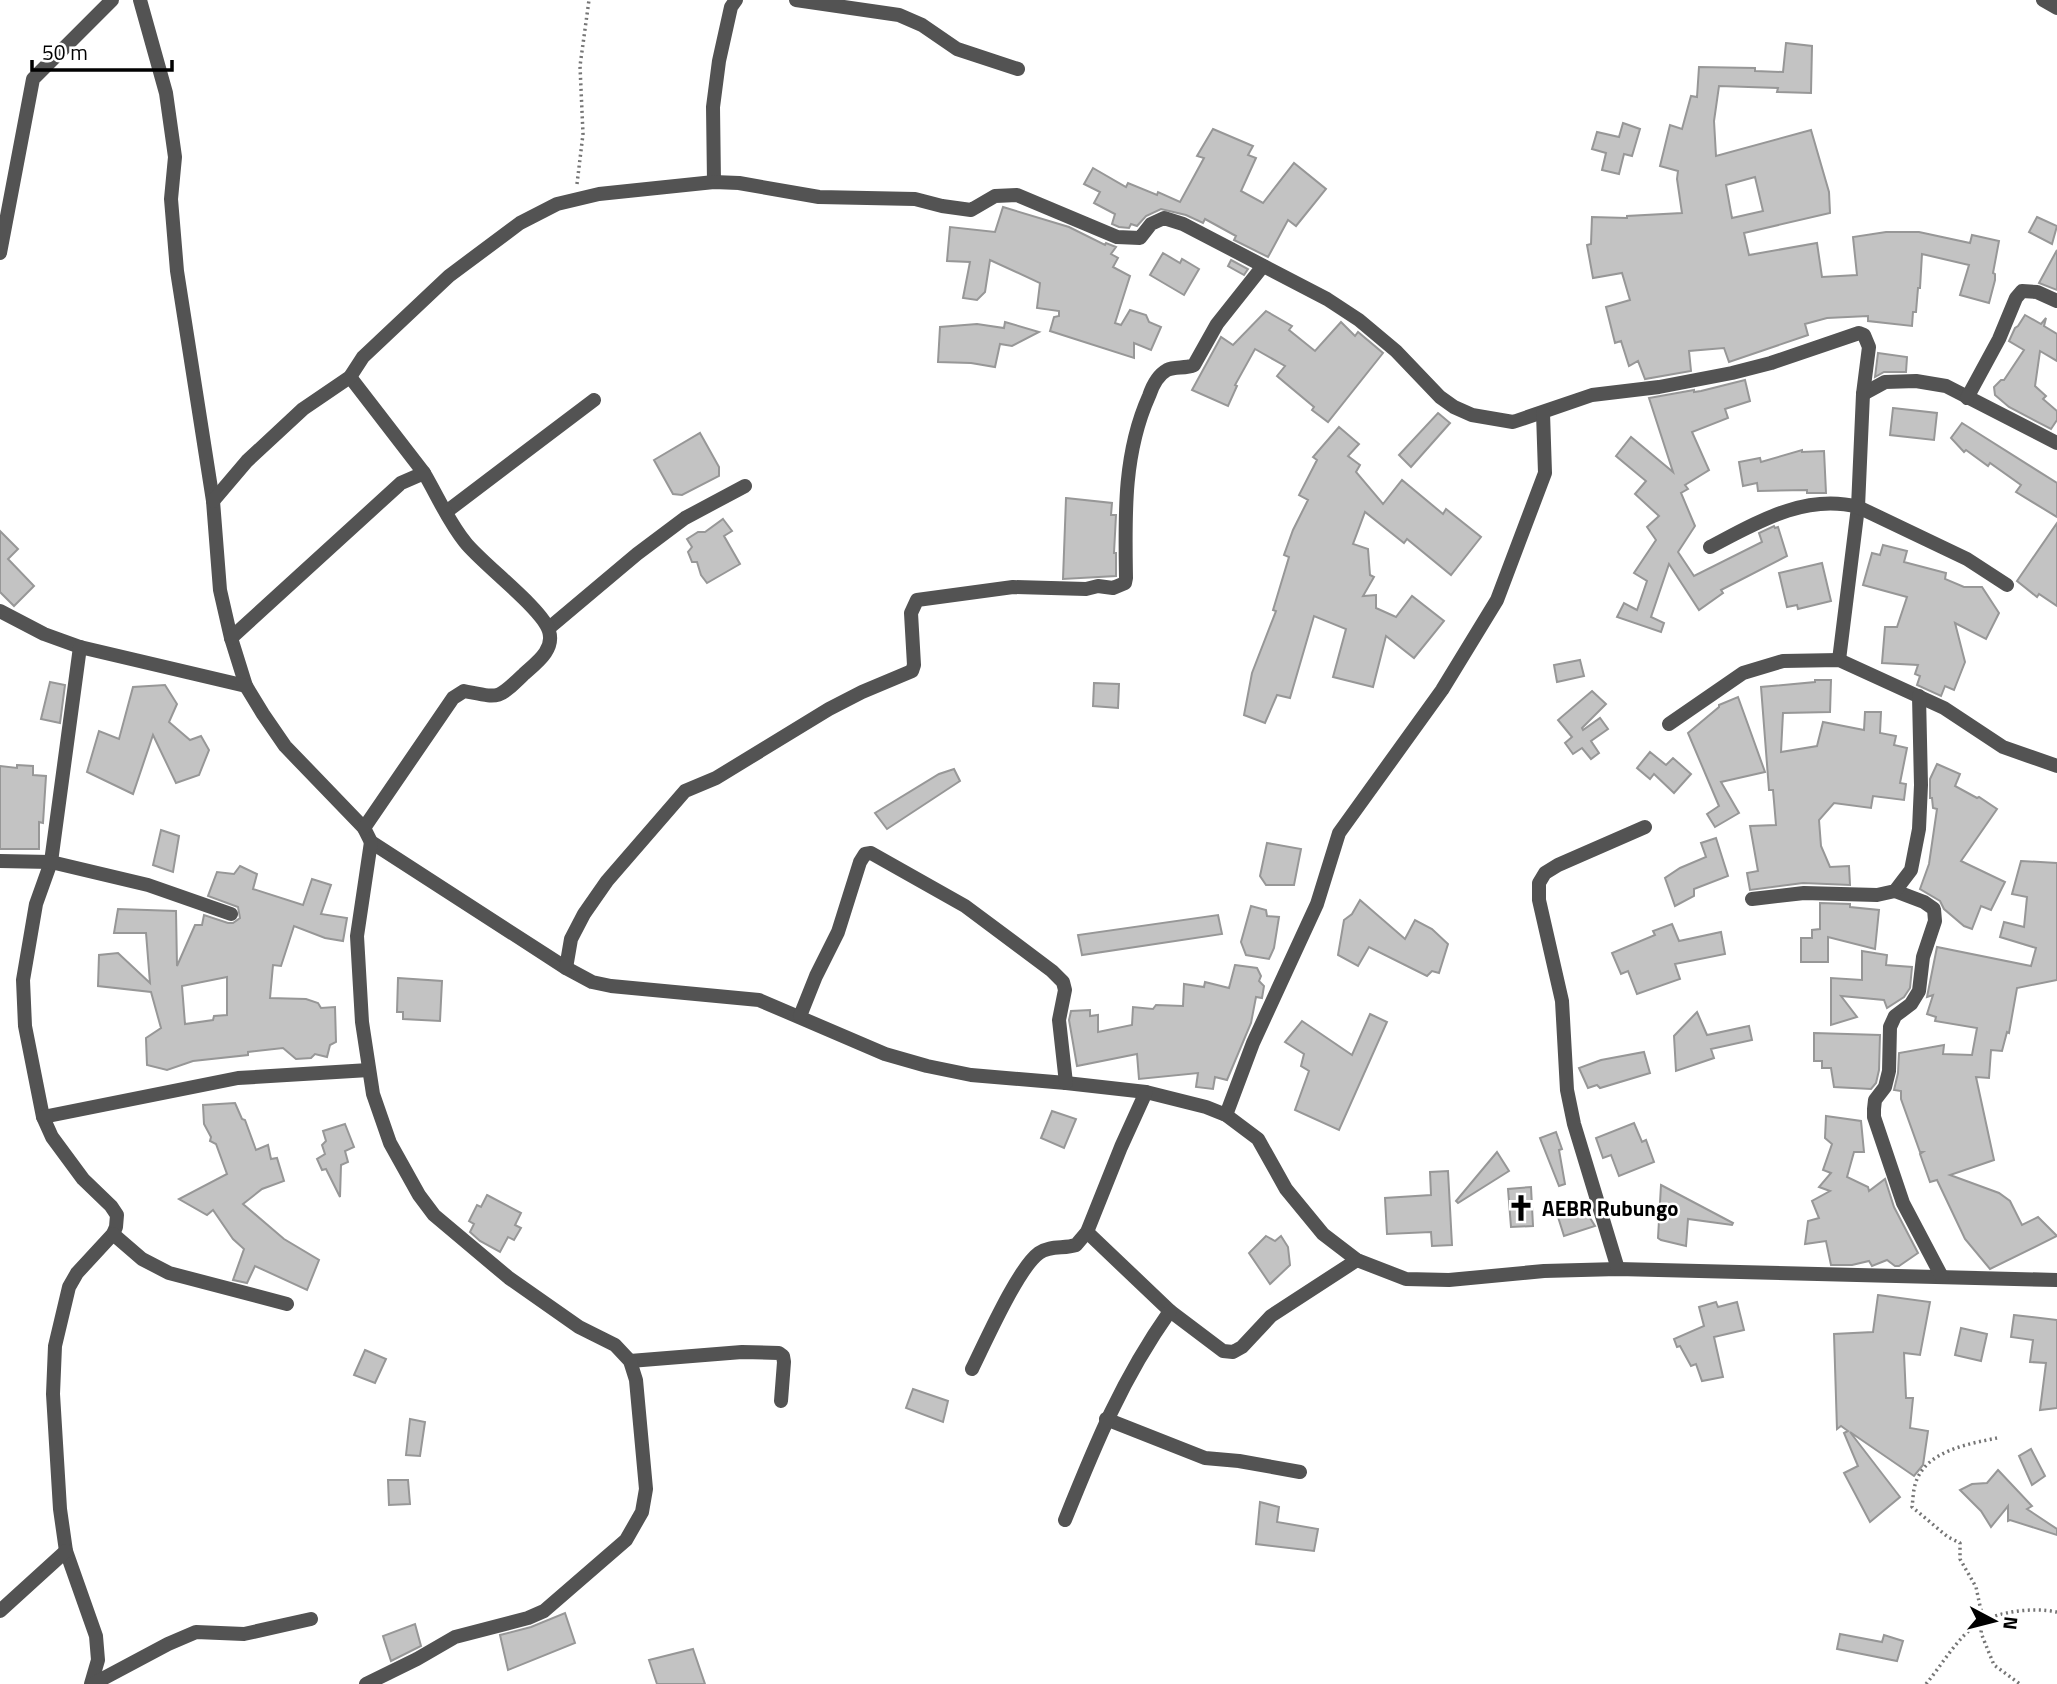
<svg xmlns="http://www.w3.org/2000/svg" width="2057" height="1684" font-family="'Titillium Web',sans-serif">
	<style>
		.building { fill: #c3c3c3; stroke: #979797; stroke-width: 2; fill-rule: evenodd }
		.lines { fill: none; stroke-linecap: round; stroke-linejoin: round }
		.path { stroke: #757575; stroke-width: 3.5; stroke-dasharray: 2 3.5; stroke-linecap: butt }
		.street { stroke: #535353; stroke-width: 14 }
		.labels { text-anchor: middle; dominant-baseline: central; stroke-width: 5; stroke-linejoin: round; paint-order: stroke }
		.poi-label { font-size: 21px; font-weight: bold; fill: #000; stroke: #fff; text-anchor: start }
	</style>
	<rect width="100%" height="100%" fill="#fff"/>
	<!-- building -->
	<g class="building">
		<path d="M1786 43 1812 46 1811 93 1777 92 1778 88 1719 86 1714 121 1716 156 1811 130 1829 192 1830 213 1744 233 1749 255 1817 243 1822 277 1857 275 1853 237 1886 232H1919L1970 243 1972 235 1999 241 1993 273 1995 274V280L1989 303 1960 295 1969 265 1922 254 1920 288H1918L1916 312H1913L1912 326 1868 321V316L1827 318 1805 324 1808 335 1729 362 1724 348 1689 351 1691 371 1645 379 1638 361 1629 366 1621 341 1615 343 1606 307 1630 300 1622 273 1593 278 1587 245 1591 244 1592 217 1627 218V216L1682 213 1677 179 1678 171 1660 166 1670 125 1682 129 1691 96 1697 97 1699 67 1755 68V71L1783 72ZM1755 177 1763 211 1732 218 1726 185Z"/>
		<polygon points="1623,123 1640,129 1632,156 1624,154 1619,174 1602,170 1606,153 1592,149 1597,132 1619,137"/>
		<polygon points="1213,129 1253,146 1248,155 1256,158 1241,191 1263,203 1294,163 1326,189 1296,226 1288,220 1268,257 1234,240 1236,236 1205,219 1203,223 1186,215 1161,209 1146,216 1137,226 1131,224 1129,228 1119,227 1112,224 1115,214 1094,203 1100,192 1084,184 1093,168 1126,187 1128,183 1157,195 1158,192 1180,202 1204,158 1197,156"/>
		<polygon points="1003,207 1069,227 1105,245 1106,243 1116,247 1111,254 1118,258 1113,267 1130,276 1115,323 1121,325 1130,310 1146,315 1149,322 1161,327 1151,350 1134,343 1134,358 1050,331 1054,317 1059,316 1059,311 1037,308 1040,283 990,260 985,292 977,300 963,298 970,262 947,261 950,227 995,232"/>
		<polygon points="2037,217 2057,226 2052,244 2029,232"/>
		<polygon points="2057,250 2057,290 2039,283"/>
		<polygon points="1163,253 1180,263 1182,259 1199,269 1184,295 1150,275"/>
		<polygon points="1231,260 1248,269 1244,275 1228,266"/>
		<polygon points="1266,311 1292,326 1289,330 1315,351 1341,322 1355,336 1358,332 1383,353 1328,422 1312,410 1314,407 1277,376 1285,366 1255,349 1235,385 1237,386 1228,406 1192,390 1221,337 1233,345"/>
		<polygon points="2025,315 2041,324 2046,318 2044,326 2057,334 2057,361 2040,351 2035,386 2046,396 2043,399 2057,411 2057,420 2051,429 2009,407 1995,395 1994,387 2001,380 2004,380 2024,350 2009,341 2015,328 2018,326"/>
		<polygon points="1005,322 1039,332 1012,346 1000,344 995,367 971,363 938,362 940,327 977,324 1004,328"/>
		<polygon points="1878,353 1907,357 1906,372 1884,372 1875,377"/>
		<polygon points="1745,380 1750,401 1725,409 1728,418 1692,432 1709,470 1685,485 1688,489 1681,493 1695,526 1678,552 1694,576 1762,542 1759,533 1774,526 1775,528 1778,527 1787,556 1721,590 1723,593 1699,610 1669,564 1651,617 1664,623 1661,632 1617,617 1624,603 1637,610 1647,581 1634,573 1656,540 1647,527 1659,516 1635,494 1646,481 1616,456 1631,437 1673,472 1649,398 1694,390 1694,392 1701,391"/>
		<polygon points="1893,408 1937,413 1934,440 1890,435"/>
		<polygon points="1438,413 1450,423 1411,467 1399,455"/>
		<polygon points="1962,423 2057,483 2057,517 2016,492 2021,485 1990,463 1988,466 1966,450 1964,452 1951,438"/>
		<polygon points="1339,427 1359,444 1348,456 1360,465 1356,472 1383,504 1402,480 1443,514 1446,509 1481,537 1451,575 1407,539 1404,543 1365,512 1353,544 1368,549 1370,575 1374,577 1363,596 1376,595 1376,608 1396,617 1412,596 1444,621 1414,658 1386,636 1373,687 1333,677 1346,629 1314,616 1290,698 1277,695 1265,723 1244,715 1252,673 1276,611 1273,610 1289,557 1284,555 1293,530 1308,500 1299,495 1317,460 1313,457"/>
		<polygon points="700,433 719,467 719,476 682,495 673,494 654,460"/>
		<polygon points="1802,450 1802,452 1824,451 1826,493 1807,493 1807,490 1758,491 1757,483 1743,486 1739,462 1760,458 1761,462"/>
		<polygon points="1066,498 1112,503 1111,515 1116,515 1114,553 1116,553 1116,576 1063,579"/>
		<polygon points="723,519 732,531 724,536 740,564 707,583 701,575 697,562 692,562 688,552 692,547 687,539 698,532 705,532"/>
		<polygon points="2057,523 2057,606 2039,594 2037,597 2017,581"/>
		<polygon points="0,531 18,549 8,559 34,586 14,606 0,592"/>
		<polygon points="1883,545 1907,551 1904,562 1946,573 1945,579 1964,587 1982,587 1999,613 1986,639 1955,623 1965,662 1954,690 1945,686 1941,696 1917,685 1920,676 1915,674 1918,665 1882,663 1885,627 1897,627 1907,597 1863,585 1872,553 1880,555"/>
		<polygon points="1822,563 1831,601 1798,609 1797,605 1787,607 1779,573"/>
		<polygon points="1580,660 1584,676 1557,682 1554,665"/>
		<polygon points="1815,680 1831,680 1830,712 1783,713 1781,752 1817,746 1823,722 1864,730 1865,712 1881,712 1880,733 1896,736 1894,745 1907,748 1900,783 1906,784 1904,800 1873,796 1871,808 1834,803 1819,820 1821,846 1830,867 1849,866 1850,885 1803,883 1750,890 1747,873 1758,871 1750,826 1776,825 1773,790 1769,790 1761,687 1815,682"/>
		<polygon points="50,682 65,685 60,723 41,719"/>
		<polygon points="1094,683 1119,684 1118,708 1093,706"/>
		<polygon points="165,685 177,704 169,722 190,740 201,736 209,750 199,775 176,783 153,735 133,794 87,772 99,731 119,739 133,687"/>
		<polygon points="1592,691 1606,704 1582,728 1583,730 1600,718 1608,729 1591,741 1599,753 1591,759 1582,748 1573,754 1565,743 1572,737 1558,720"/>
		<polygon points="1738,697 1765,772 1721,782 1739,813 1715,827 1707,814 1719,806 1688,733 1719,707 1719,705"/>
		<polygon points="1650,752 1666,765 1673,758 1691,774 1674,793 1654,774 1650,779 1637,768"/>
		<polygon points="1937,764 1960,774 1955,786 1977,798 1979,797 1997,809 1961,861 2005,882 1991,910 1981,906 1972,929 1964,926 1944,909 1940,901 1920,889 1929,864 1937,809 1933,808 1932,798 1930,798 1930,779"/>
		<polygon points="17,765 33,766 33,775 46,776 43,823 39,822 39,849 0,849 0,766 17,768"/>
		<polygon points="954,769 960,781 887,829 875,813 939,774"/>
		<polygon points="161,830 179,836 173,872 153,865"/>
		<polygon points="1716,838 1728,876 1694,889 1694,896 1675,906 1665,878 1680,868 1706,857 1701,843"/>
		<polygon points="1267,843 1301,849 1294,885 1266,885 1260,876"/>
		<polygon points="2021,861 2057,863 2057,980 2017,988 2009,1033 2007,1032 2002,1051 1991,1050 1989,1078 1976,1077 1994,1160 1950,1175 1999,1193 2010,1201 2022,1225 2038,1217 2057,1236 1990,1269 1965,1239 1937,1180 1930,1182 1920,1154 1923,1152 1920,1152 1901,1099 1901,1091 1894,1090 1898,1073 1899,1053 1944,1045 1943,1054 1972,1055 1977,1028 1935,1021 1936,1017 1927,1014 1933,995 1927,997 1937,947 2031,966 2036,948 2000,937 2004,922 2024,927 2027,897 2012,894"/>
		<path d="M240 866 257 874 253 889 303 905 312 879 331 885 321 914 347 918 343 941 325 938 294 926 281 966 273 965 270 998 306 999 318 1003 321 1008 335 1007 336 1042 330 1045 327 1057 315 1054 311 1058 296 1059 283 1048 248 1052V1055L193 1061 167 1070 147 1065 146 1038 161 1028 151 992 98 986 99 955 118 953 150 983 146 933H114L118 909 176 911 177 966 195 925H202L204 915 228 923H233L240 918 238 907 208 896 217 872 234 874ZM227 977V1015L214 1016 213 1020 185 1024 182 986Z"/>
		<polygon points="1360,900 1405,939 1415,920 1432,929 1448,944 1439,973 1432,971 1427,976 1369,947 1358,966 1338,955 1344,920 1352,914"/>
		<polygon points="1820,903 1850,904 1850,907 1879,910 1875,949 1828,937 1828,962 1801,962 1801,938 1812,938 1812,930 1820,929"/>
		<polygon points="1251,906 1266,910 1267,916 1279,917 1274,948 1269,959 1246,955 1241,942"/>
		<polygon points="1218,915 1222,934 1082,955 1078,935"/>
		<polygon points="1672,924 1679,941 1721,932 1725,954 1675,964 1680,979 1637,994 1628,971 1621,974 1612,953 1655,935 1653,931"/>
		<polygon points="1862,951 1887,955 1886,965 1912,967 1910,988 1904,997 1887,1008 1884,1000 1841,996 1857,1017 1831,1025 1831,978 1862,980"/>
		<polygon points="1235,965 1257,968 1261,976 1259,981 1264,986 1262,998 1256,997 1251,1023 1227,1080 1215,1077 1213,1089 1196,1087 1198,1073 1139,1079 1137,1054 1077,1066 1069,1020 1071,1011 1090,1010 1090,1016 1098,1015 1098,1032 1132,1025 1133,1007 1153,1009 1156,1005 1183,1006 1184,984 1204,987 1205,982 1229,988"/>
		<polygon points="398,978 442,981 440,1021 403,1019 403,1012 397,1012"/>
		<polygon points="1697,1012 1707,1035 1749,1026 1752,1040 1711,1049 1714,1058 1676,1071 1674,1036"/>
		<polygon points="1370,1014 1387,1022 1339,1130 1295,1110 1309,1071 1301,1066 1304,1054 1285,1042 1302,1021 1352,1055"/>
		<polygon points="1814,1033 1880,1035 1879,1070 1876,1083 1871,1089 1834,1087 1831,1068 1822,1068 1822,1061 1814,1061"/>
		<polygon points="1644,1052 1650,1073 1600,1088 1597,1085 1588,1088 1579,1068 1601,1060"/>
		<polygon points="235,1103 242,1119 245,1120 256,1150 268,1145 271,1159 277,1158 284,1181 262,1189 243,1204 284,1239 319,1260 307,1290 255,1266 247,1283 233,1280 244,1249 233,1239 213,1210 207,1215 179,1199 227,1174 216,1144 210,1141 211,1137 204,1124 203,1105"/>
		<polygon points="1052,1111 1076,1119 1064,1148 1041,1138"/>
		<polygon points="1826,1116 1861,1121 1864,1152 1854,1152 1847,1177 1868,1187 1869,1191 1885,1179 1894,1207 1918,1253 1899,1266 1895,1266 1887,1260 1872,1266 1869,1261 1852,1265 1831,1265 1826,1241 1805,1244 1808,1221 1819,1218 1812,1201 1830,1191 1819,1187 1831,1173 1823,1170 1832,1144 1825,1138"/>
		<polygon points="1634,1123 1642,1142 1646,1140 1654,1162 1619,1176 1611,1155 1603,1158 1596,1138"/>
		<polygon points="345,1124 354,1147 345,1151 348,1162 341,1165 340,1197 326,1169 322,1170 317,1159 325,1154 322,1145 326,1141 323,1131"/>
		<polygon points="1556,1132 1562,1149 1559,1150 1565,1184 1559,1186 1540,1138"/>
		<polygon points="1497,1152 1509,1171 1458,1203 1456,1201"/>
		<polygon points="1448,1171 1452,1245 1432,1246 1431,1232 1387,1234 1385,1198 1431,1195 1430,1172"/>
		<polygon points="1661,1185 1733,1223 1732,1225 1688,1219 1686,1246 1661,1240 1658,1238"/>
		<polygon points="1531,1187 1533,1226 1511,1227 1508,1189"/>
		<polygon points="487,1195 521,1213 515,1225 521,1228 514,1240 508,1237 500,1252 480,1241 470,1232 474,1224 469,1221 477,1205 481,1207"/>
		<polygon points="1584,1208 1595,1226 1564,1236 1558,1217"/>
		<polygon points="1266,1236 1275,1241 1281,1236 1288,1247 1290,1265 1270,1284 1249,1253"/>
		<polygon points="1878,1295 1930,1302 1920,1355 1904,1353 1906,1398 1913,1398 1910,1428 1928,1431 1923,1465 1914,1476 1850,1432 1900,1497 1870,1522 1844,1473 1858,1466 1844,1433 1848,1431 1841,1426 1837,1429 1834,1334 1873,1332"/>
		<polygon points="1716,1302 1718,1307 1737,1302 1744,1330 1714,1337 1723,1377 1702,1381 1696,1364 1691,1366 1680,1346 1677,1347 1674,1339 1704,1326 1699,1307"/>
		<polygon points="2014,1315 2057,1320 2057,1408 2040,1410 2046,1363 2030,1362 2033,1340 2011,1337"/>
		<polygon points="1961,1328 1987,1334 1981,1361 1955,1355"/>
		<polygon points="365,1350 386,1359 375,1383 354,1375"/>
		<polygon points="913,1389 948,1401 943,1422 906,1408"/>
		<polygon points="410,1419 425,1422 420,1456 406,1455"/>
		<polygon points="2031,1449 2045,1476 2032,1485 2019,1456"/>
		<polygon points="1998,1470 2032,1506 2027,1509 2057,1529 2057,1535 2010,1520 2008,1521 2008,1506 1991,1527 1981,1511 1960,1490 1972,1484 1987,1483"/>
		<polygon points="388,1480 408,1480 410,1504 389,1505"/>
		<polygon points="1260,1502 1279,1507 1277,1522 1318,1529 1314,1551 1256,1544"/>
		<polygon points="565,1613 575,1643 508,1670 500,1635 531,1627"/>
		<polygon points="415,1624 421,1646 391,1661 383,1636"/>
		<polygon points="1840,1634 1882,1642 1884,1635 1903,1641 1897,1661 1837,1649"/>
		<polygon points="693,1649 705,1684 657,1684 649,1660"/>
	</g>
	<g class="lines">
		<!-- path -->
		<g class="path">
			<polyline points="577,184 583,134 580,66 589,0"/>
			<path d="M1997 1438C1968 1444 1924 1451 1915 1485 1913 1492 1913 1500 1912 1507L1948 1537 1960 1543V1559L1976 1587 1980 1606 1983 1617 1981 1633 1994 1665 2020 1684"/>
			<path d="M1926 1684C1941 1666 1954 1643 1972 1628 1993 1611 2032 1607 2057 1612"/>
		</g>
		<!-- street -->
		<g class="street">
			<polyline points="140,0 166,93 175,157 171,199 177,271 213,501 220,590 231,638 246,686 263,714 285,746 364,828 371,842 566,968 592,982 611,986 759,1000 885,1054 927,1066 971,1075 1066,1083 1146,1092 1206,1107 1226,1115 1258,1139 1286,1189 1323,1234 1357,1260 1406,1279 1449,1280 1544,1271 1618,1269 2057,1280"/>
			<polyline points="796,0 899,15 922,25 957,49 1018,69"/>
			<polyline points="2043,0 2057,8"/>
			<polyline points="714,182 713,107 719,61 731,7 736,0"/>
			<polyline points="0,253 33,79 112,0"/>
			<polyline points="350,377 424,473"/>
			<polyline points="1863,394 1885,382 1916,381 1946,386 2057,443"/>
			<polyline points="1967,398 1999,339 2016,298 2022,291 2037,292 2057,301"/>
			<polyline points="213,501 247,461 303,409 350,377 363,357 449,276 520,223 557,204 599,194 714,182 739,183 819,197 915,199 942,206 971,210 995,196 1017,195 1117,237 1140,238 1151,224 1164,218 1183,224 1327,299 1359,320 1396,351 1440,397 1454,407 1472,415 1513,422 1592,395 1659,387 1732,373 1771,363 1859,333 1864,335 1869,347 1863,394 1858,507 1839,660"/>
			<polyline points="446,512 594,400"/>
			<path d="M1710 547C1756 523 1805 493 1858 507L1967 559 2007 585"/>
			<polyline points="0,611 44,634 80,647 246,686"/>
			<polyline points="549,628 637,554 685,518 745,486"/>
			<path d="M231 638 401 483 424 473C437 495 448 521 465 542 481 563 543 609 549 631 555 650 536 663 524 674 497 700 500 698 464 691L453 698 364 828"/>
			<polyline points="80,647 51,862 36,904 23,980 25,1026 43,1117 52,1137 83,1179 111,1206 117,1215 116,1227 113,1234 77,1273 69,1287 55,1346 53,1394 60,1509 66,1551 96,1636 98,1660 91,1684"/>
			<polyline points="1669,724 1743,673 1783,661 1839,660 1944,708 2003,747 2057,766"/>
			<polyline points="0,861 51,862 148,885 231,914"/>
			<polyline points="1895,891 1924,902 1934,909 1935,921 1923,957 1919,991 1911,1004 1895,1016 1890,1027 1889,1071 1885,1087 1875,1100 1874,1109 1874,1117 1903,1203 1942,1277"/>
			<polyline points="1752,899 1804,893 1877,895 1895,891 1911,870 1919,829 1921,785 1919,696"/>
			<path d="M566 968 571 939 584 914 607 881 685 791 716 778 829 709 862 692 912 671 914 665 911 613 917 600 1013 587 1086 589 1098 586 1113 588 1125 583 1126 578C1125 516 1123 454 1149 396 1152 387 1158 375 1167 370 1175 366 1185 369 1194 365L1217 324 1263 266"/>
			<polyline points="800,1016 816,976 838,932 860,862 865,854 871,853 965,906 1052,971 1063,982 1065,990 1059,1020 1066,1083"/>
			<polyline points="1226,1115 1253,1043 1317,904 1339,833 1442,690 1497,600 1545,473 1543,413"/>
			<polyline points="43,1117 238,1078 369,1070"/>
			<polyline points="1087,1232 1170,1311 1223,1351 1233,1352 1242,1347 1271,1316 1357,1260"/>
			<polyline points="113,1234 142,1259 169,1273 287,1304"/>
			<polyline points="1618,1269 1574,1124 1567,1090 1562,1001 1539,900 1539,883 1545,873 1558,865 1645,827"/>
			<polyline points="630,1361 742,1352 779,1353 783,1356 784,1362 781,1401"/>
			<path d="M972 1369C985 1343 1018 1268 1039 1253 1050 1245 1064 1249 1076 1245L1087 1232 1121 1147 1146 1092"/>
			<polyline points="1106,1419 1205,1458 1239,1461 1300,1472"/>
			<path d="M1065 1520C1096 1443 1122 1379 1170 1311"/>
			<polyline points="0,1611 66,1551"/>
			<polyline points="93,1684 168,1644 196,1632 244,1634 311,1619"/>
			<polyline points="366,1684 417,1659 455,1637 528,1618 544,1611 626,1540 642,1512 646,1489 636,1380 630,1361 615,1345 579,1327 509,1278 434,1215 419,1195 390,1143 373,1094 362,1022 357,936 371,842"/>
		</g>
	</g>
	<!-- icons -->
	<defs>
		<symbol id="church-bare" viewBox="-9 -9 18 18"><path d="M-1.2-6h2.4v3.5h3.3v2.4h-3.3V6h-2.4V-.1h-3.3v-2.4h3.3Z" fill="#000" stroke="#fff" stroke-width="2.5" paint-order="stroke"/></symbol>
	</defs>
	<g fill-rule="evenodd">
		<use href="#church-bare" x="1502" y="1189" width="38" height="38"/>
	</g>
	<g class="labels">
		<!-- poi labels -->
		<g class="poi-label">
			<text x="1542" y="1208">AEBR Rubungo</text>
		</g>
	</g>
	<!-- north arrow -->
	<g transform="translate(1994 1621) rotate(97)" stroke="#ffffff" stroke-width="5" paint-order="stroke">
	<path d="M0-5L12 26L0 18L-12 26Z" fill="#000000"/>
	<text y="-10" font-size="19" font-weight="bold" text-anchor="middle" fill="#000000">N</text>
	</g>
	<!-- scale -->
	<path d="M32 60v10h140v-10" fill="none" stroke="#000000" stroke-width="3.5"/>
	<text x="42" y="60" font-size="21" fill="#000000" stroke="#ffffff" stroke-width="5" paint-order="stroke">50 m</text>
</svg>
